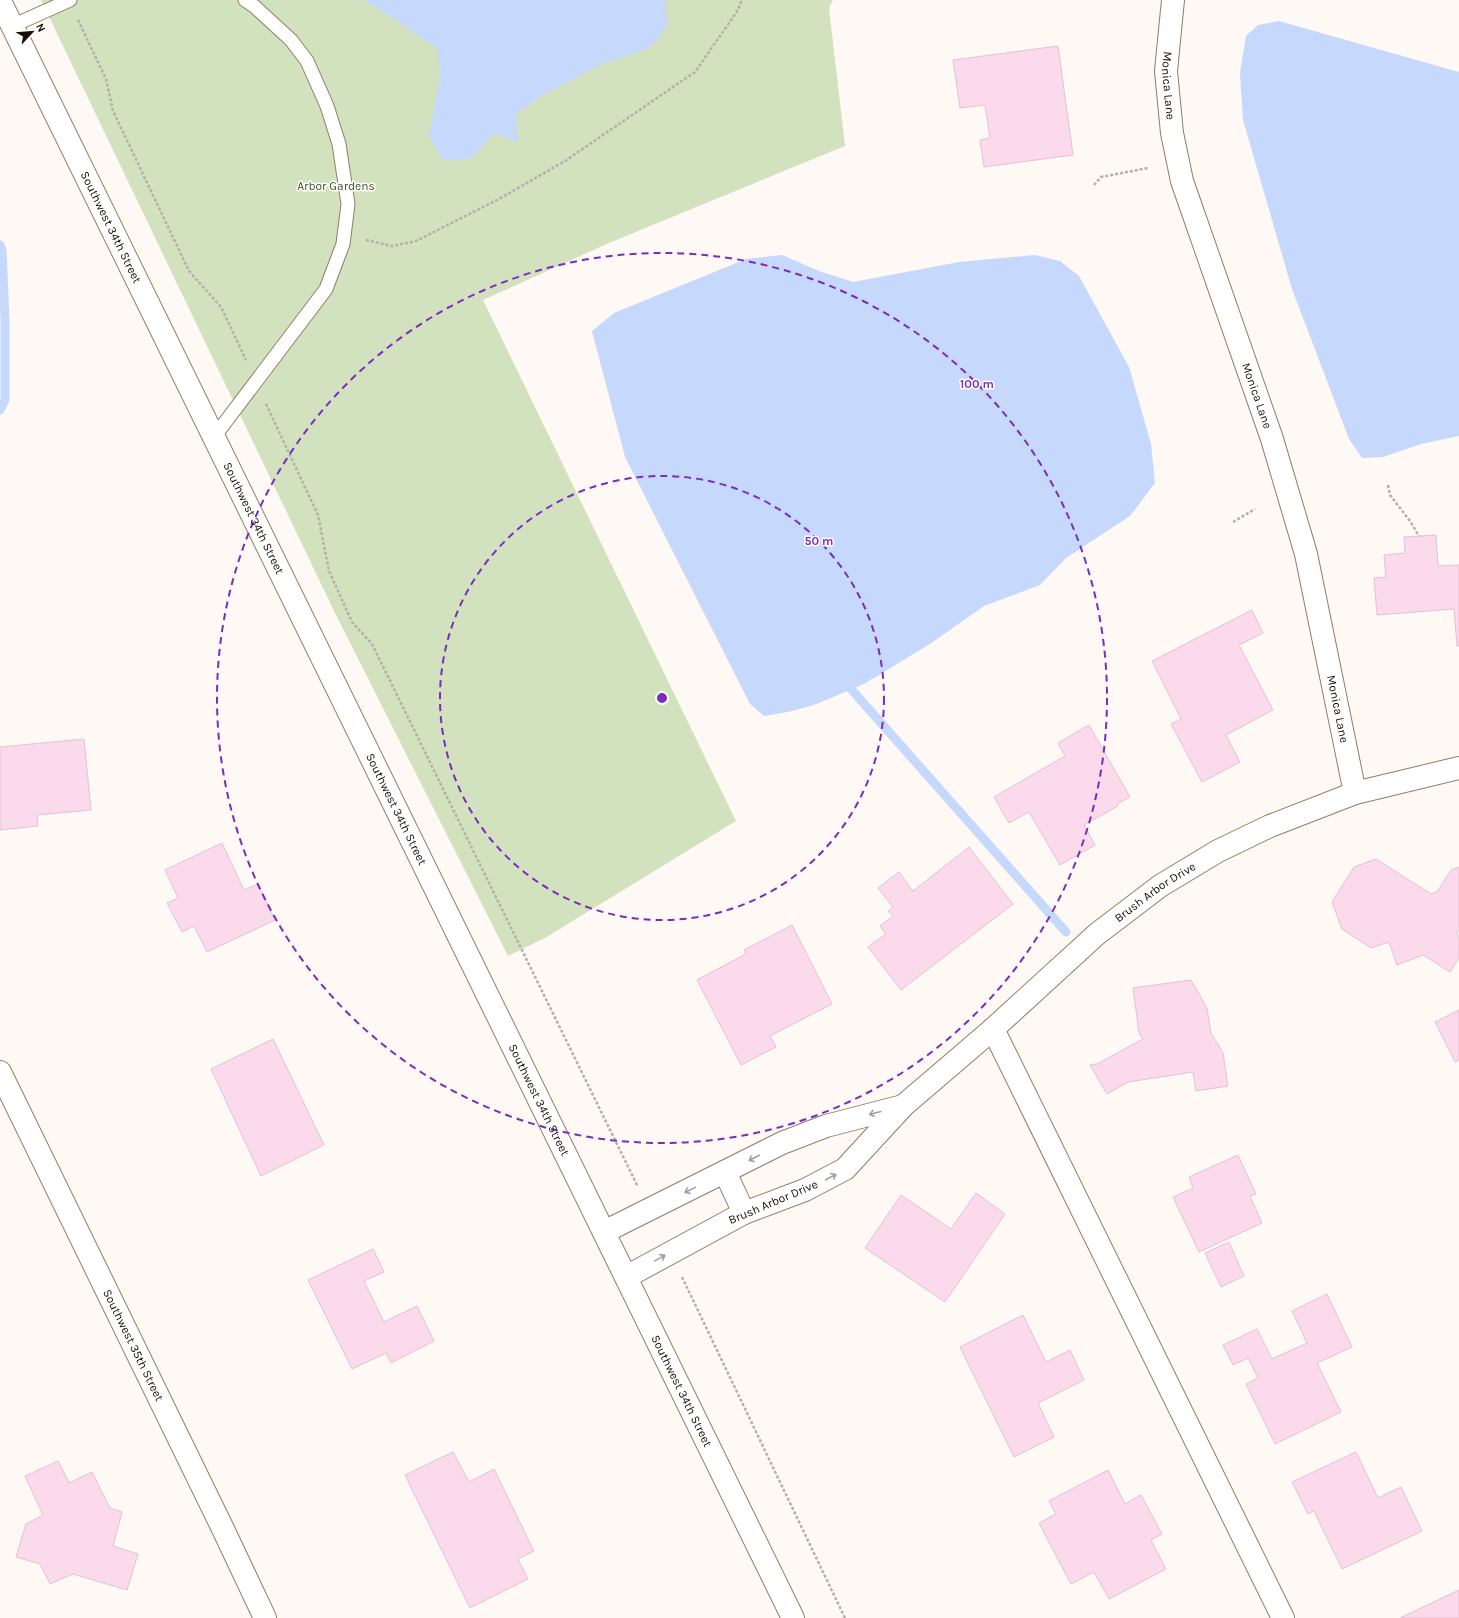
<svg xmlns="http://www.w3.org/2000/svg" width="1459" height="1618" font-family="Karla,sans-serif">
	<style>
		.green { fill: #d2e2be }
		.water { fill: #c6d9fd }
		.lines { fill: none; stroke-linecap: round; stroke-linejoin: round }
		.stream { stroke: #c6d9fd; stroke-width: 9 }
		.building { fill: #fbdaec; stroke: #e3c1d3 }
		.lane-casing { stroke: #937d65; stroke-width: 15 }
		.street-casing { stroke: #937d65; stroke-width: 24 }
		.secondary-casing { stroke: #937d65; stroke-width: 24 }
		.path { stroke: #b6b0aa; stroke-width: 2.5; stroke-dasharray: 3 2; stroke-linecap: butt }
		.lane { stroke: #fff; stroke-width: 13 }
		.street { stroke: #fff; stroke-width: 22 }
		.secondary { stroke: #fff; stroke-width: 22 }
		.oneway { stroke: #a29f9b }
		.ring { fill: none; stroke: #7b2cbf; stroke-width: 2; stroke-dasharray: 7 5 }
		.labels { text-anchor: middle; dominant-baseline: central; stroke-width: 3; stroke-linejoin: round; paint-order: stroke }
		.street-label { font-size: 12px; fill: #160e05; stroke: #fff }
		.park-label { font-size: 12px; fill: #3d521b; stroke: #fff }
		.centre { fill: #7b2cbf; stroke: #fff; stroke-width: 2 }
		.ring-label { font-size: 12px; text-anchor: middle; font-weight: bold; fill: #7b2cbf; stroke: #fff; stroke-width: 3; stroke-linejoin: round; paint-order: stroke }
	</style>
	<rect width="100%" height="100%" fill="#fef9f4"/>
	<!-- green -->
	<polygon class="green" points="41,0 833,0 829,8 845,146 609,243 483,300 736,821 545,938 508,956 335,613"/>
	<!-- water -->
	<g class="water">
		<polygon points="364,0 664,0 666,4 667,26 651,47 600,65 541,96 516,115 518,143 495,133 470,159 443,160 429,136 440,78 438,49 384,12"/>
		<polygon points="1279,21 1459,72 1459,436 1421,444 1383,457 1362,458 1349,439 1292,289 1243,120 1240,73 1246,36 1258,25"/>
		<polygon points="782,255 819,271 853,282 959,262 1035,255 1060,261 1079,276 1129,367 1151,444 1155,483 1130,516 1066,558 1040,585 984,606 930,644 864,684 814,705 788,712 764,716 750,704 625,457 592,331 614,313 746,259"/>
	</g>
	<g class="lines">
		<!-- stream -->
		<g class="stream">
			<polyline points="0,245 2,250 5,320 5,400 0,410"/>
			<polyline points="851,689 1066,932"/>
		</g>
	</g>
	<!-- building -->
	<g class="building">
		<polygon points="1058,46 1073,155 984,167 980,140 990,138 985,105 960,108 953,60"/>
		<polygon points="1436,535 1438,566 1459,565 1459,646 1457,646 1454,609 1377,615 1374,578 1386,577 1384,555 1405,553 1404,537"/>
		<polygon points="1252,610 1263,633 1239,645 1273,710 1226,735 1240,762 1202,782 1171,724 1181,719 1152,661"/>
		<polygon points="1089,725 1130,797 1117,804 1118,806 1084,825 1095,845 1060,865 1029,812 1009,823 994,797 1065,756 1058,743"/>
		<polygon points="84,739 91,810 37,815 38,826 0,830 0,747"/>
		<polygon points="222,843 244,890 258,884 275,920 207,952 194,926 182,932 167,903 178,898 165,870"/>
		<polygon points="969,847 1013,904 901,990 868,947 886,934 880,926 893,916 888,911 893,907 878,888 899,872 913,891"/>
		<polygon points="1376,859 1431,894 1437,892 1451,870 1459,867 1459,930 1457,933 1459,938 1459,958 1450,972 1423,955 1397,965 1389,942 1371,948 1342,929 1332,902 1354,867"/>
		<polygon points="792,925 832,1004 770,1036 776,1047 741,1065 697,980 746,954 744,950"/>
		<polygon points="1191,980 1207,1008 1211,1033 1223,1053 1228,1086 1196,1091 1193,1072 1128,1082 1107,1094 1090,1065 1097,1064 1143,1039 1139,1033 1133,988"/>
		<polygon points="1459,1010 1459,1060 1455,1062 1435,1022"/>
		<polygon points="273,1039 324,1145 261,1176 211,1069"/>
		<polygon points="1238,1155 1256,1194 1250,1196 1262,1223 1199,1252 1173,1197 1193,1188 1189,1177"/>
		<polygon points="976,1193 1005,1214 945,1302 865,1248 901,1195 951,1229"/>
		<polygon points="1229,1242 1244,1276 1221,1287 1205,1253"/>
		<polygon points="373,1249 384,1272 364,1281 384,1322 417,1306 434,1341 391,1363 386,1353 352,1369 308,1280"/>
		<polygon points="1327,1294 1352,1347 1317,1363 1341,1412 1275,1444 1246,1384 1258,1378 1248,1358 1233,1365 1223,1345 1257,1329 1272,1359 1307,1343 1292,1311"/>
		<polygon points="1023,1315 1046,1362 1070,1350 1084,1380 1038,1403 1054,1437 1014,1457 960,1347"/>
		<polygon points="453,1452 469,1482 494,1469 534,1551 518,1559 528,1579 470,1608 405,1475"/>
		<polygon points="1356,1452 1378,1498 1401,1487 1422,1531 1342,1569 1314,1511 1308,1514 1292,1482"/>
		<polygon points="58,1461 69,1483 92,1472 110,1508 122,1512 113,1546 138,1554 127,1590 73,1574 50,1584 40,1564 16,1557 26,1524 43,1515 25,1476"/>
		<polygon points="1108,1470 1125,1504 1141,1495 1162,1534 1151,1540 1166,1569 1109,1599 1094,1572 1071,1584 1039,1523 1056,1514 1049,1501"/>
		<polygon points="1459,1590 1459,1618 1400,1618"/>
	</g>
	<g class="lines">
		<defs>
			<g id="lane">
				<polyline points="12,26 70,0"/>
				<polyline points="214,437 326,289 343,244 348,204 339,144 327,106 307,61 291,40 254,6 245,0"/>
			</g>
			<g id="street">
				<path id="s1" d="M1173 0 1166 71 1172 133 1182 181 1272 439 1306 554 1355 793"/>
				<polyline points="993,1029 1283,1618"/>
				<path id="s2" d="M0 1072 223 1529 265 1618"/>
				<path id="s3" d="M903 1106 993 1029 1097 934 1160 886 1218 851 1270 826 1355 793 1459 768"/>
				<polyline points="725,1172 744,1213"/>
				<polyline points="604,1232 782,1143 826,1126 903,1106 845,1169 805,1190 744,1213 626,1277"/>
			</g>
			<g id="secondary">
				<path id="s4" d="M0 1 793 1618"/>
			</g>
		</defs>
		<!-- lane casing -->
		<use href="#lane" class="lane-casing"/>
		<!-- street casing -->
		<use href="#street" class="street-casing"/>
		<!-- secondary casing -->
		<use href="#secondary" class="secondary-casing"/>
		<!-- path -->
		<g class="path">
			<polyline points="78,20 106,79 113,111 189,271 221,307 246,360"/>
			<polyline points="1094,185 1101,177 1148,168"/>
			<polyline points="366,240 392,246 416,241 499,199 565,161 695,72 738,10 742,0"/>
			<polyline points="266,404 318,515 329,571 352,622 372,644 638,1187"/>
			<polyline points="1388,485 1390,495 1410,521 1419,536"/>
			<polyline points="1233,522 1255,509"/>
			<polyline points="682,1277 845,1618"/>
		</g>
		<!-- lane -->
		<use href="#lane" class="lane"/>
		<!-- street -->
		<use href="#street" class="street"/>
		<!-- secondary -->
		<use href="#secondary" class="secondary"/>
	</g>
	<!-- one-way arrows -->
	<defs><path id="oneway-shaft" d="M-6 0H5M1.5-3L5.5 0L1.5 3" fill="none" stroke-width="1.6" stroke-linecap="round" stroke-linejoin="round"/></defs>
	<g class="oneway">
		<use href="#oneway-shaft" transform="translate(875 1113) rotate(165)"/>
		<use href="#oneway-shaft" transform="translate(754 1158) rotate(153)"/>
		<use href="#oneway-shaft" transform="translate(831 1177) rotate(-28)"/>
		<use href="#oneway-shaft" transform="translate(690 1190) rotate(154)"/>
		<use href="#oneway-shaft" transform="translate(660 1258) rotate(-29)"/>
	</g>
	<!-- distance rings -->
	<g class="ring">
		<circle cx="662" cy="698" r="222"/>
		<circle cx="662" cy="698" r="445"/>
	</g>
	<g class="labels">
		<!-- street labels -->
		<g class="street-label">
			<text stroke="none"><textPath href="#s1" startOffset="86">Monica Lane</textPath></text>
			<text stroke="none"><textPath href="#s4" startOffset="252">Southwest 34th Street</textPath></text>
			<text stroke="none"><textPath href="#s1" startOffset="410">Monica Lane</textPath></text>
			<text stroke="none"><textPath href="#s4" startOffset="576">Southwest 34th Street</textPath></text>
			<text stroke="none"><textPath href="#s1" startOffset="734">Monica Lane</textPath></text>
			<text stroke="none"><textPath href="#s4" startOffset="900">Southwest 34th Street</textPath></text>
			<text stroke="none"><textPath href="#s3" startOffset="331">Brush Arbor Drive</textPath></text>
			<text stroke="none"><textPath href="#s4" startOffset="1224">Southwest 34th Street</textPath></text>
			<text transform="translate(773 1202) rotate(-23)">Brush Arbor Drive</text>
			<text stroke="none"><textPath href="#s2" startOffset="304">Southwest 35th Street</textPath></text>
			<text stroke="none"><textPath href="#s4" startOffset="1548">Southwest 34th Street</textPath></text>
		</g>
		<!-- park labels -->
		<g class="park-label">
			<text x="336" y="186">Arbor Gardens</text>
		</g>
	</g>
	<circle cx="662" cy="698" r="6" class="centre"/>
	<g class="ring-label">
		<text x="977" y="388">100 m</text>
		<text x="819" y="545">50 m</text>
	</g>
	<!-- north arrow -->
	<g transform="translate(32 32) rotate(64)" stroke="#ffffff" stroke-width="3" paint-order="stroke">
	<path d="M0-3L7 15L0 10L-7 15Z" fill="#160e05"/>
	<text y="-6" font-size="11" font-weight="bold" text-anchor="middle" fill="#160e05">N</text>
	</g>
</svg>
